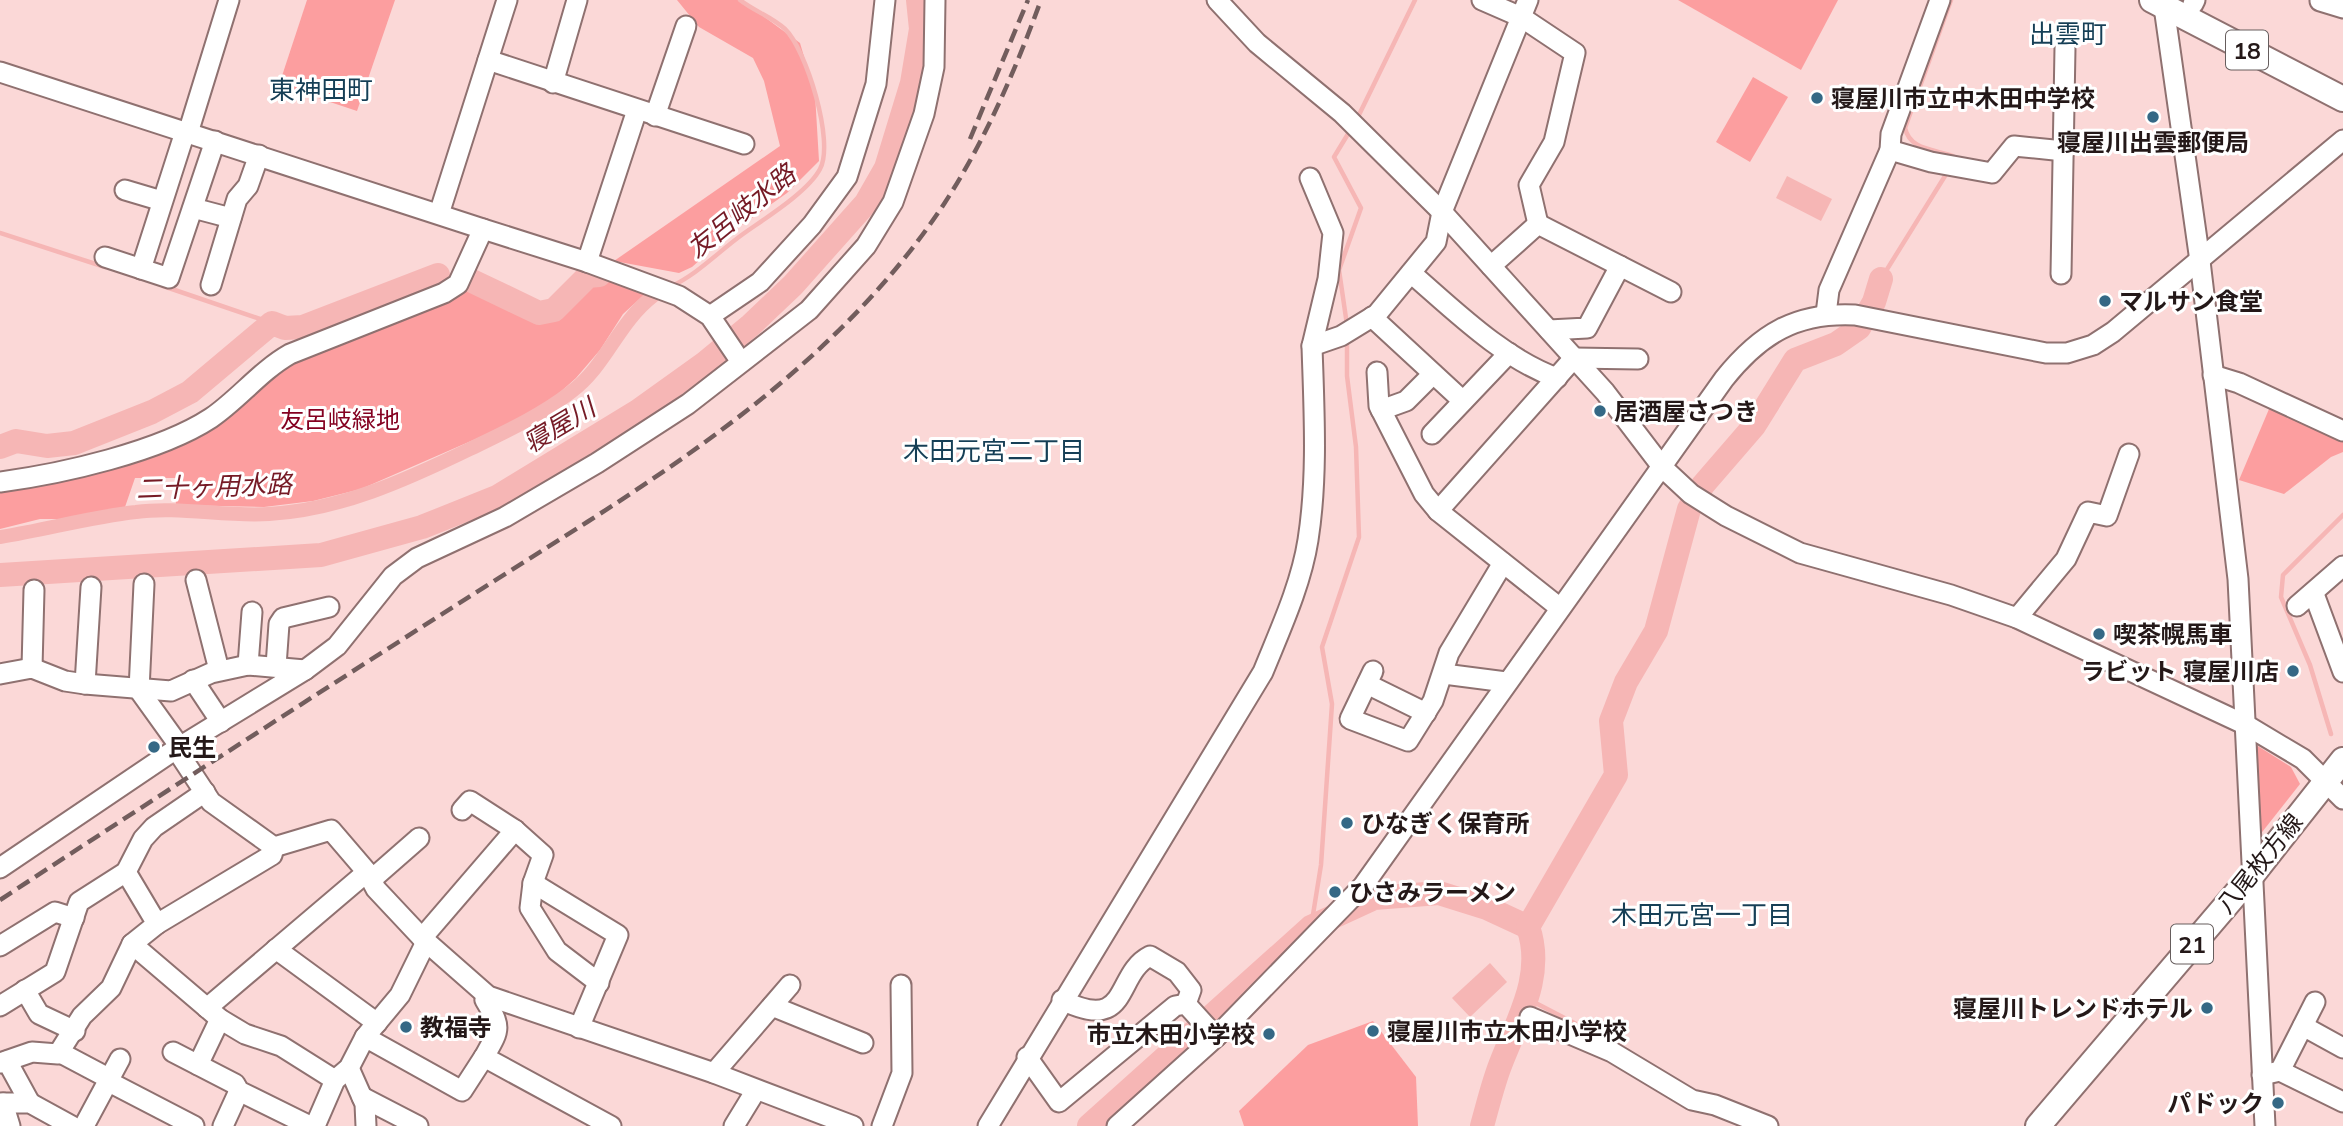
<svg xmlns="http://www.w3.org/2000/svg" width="2343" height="1126" font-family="Mulish,'Noto Sans JP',sans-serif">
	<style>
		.green { fill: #fc9e9f }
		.water { fill: #f6b6b5 }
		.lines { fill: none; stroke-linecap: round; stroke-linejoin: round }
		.stream { stroke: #f6b6b5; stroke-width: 4.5 }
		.canal { stroke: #f6b6b5; stroke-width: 14 }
		.river { stroke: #f6b6b5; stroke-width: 24 }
		.minor-casing { stroke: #8f7170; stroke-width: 23 }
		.major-casing { stroke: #8f7170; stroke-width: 28 }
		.minor { stroke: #fff; stroke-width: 19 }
		.major { stroke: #fff; stroke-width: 24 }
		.rail { stroke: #725d5d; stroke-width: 4.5; stroke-dasharray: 14 7; stroke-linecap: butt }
		.poi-dot { fill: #356885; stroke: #fff; stroke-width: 2.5 }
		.labels { text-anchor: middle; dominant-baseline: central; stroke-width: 6; stroke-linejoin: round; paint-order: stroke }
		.shield { fill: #fff; stroke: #665d5d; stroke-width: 2 }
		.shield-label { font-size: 23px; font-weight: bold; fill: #241818 }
		.poi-label { font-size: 24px; font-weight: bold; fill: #241818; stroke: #fff; text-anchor: start }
		.park-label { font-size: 24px; fill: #840020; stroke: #fff }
		.street-label { font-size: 24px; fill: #241818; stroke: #fff }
		.neighbourhood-label { font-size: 26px; fill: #163f56; stroke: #fff }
		.water-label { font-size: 26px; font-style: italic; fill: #761b26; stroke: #fff }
	</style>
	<rect width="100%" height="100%" fill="#fbd8d7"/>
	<!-- green -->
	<g class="green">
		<polygon points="307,0 395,0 357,111 279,85"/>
		<polygon points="677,0 741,0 800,43 815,94 819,161 787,193 728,235 692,267 679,273 614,261 780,146 764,81 753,58 699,27"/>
		<polygon points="1678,0 1838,0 1801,70"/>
		<polygon points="1753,77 1788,97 1750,162 1716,142"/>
		<polygon points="599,276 645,294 623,314 600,350 576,378 547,404 510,424 361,489 313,501 264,507 176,505 175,487 180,478 135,478 125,507 70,519 40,519 0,529 0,490 138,457 270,373 469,281 539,314 554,312 589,277"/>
		<polygon points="2272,402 2343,436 2343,452 2331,457 2284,494 2239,480"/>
		<polygon points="2253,743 2291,767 2300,784 2259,836"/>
		<polygon points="1373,1021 1416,1077 1418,1126 1244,1126 1239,1111 1308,1045"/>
	</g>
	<!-- water -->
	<g class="water">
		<polygon points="1787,176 1832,199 1821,221 1776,198"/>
		<polygon points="1490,963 1507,982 1470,1017 1452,998"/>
	</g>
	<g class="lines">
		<!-- stream -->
		<g class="stream">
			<path d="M1951 0 1905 128C1910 150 1933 149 1953 156"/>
			<polyline points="1356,121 1415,0"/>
			<polyline points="0,233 105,267"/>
			<polyline points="1881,279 1945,176"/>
			<polyline points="163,286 272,323"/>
			<path d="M670 287C698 274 718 252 743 234 764 219 808 192 820 169 835 142 806 49 785 29 772 17 754 11 740 0"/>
			<polyline points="1347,325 1339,270 1361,208 1334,157 1351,129"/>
			<polyline points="2331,734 2310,665 2281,597 2283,575 2343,515"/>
			<polyline points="1311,927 1321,865 1332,704 1322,647 1359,537 1356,447 1347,376 1347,340"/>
			<polyline points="1528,999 1628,1051"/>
		</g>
		<!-- canal -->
		<path class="canal" d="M0 537C45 530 90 517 136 512 179 506 225 517 269 514 340 510 406 480 470 449 505 432 540 416 571 392 607 365 617 324 653 296"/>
		<!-- river -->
		<g class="river">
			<polyline points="470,280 539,313 554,310 588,276 599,275"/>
			<polyline points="0,447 16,441 47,446 74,443 152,412 190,392 272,323 285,328 303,327 438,275"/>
			<polyline points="0,575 321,555 422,527 497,497 638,411 705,363 751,325 793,285 866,203 886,168 912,83 921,29 918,0"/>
			<polyline points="1089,1126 1311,927 1374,898 1439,893 1487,908 1528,927"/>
			<path d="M1482 1126C1488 1105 1493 1083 1501 1063 1518 1019 1545 975 1528 927L1616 775 1611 721 1626 682 1656 631 1689 509 1703 485 1754 426 1795 360 1836 344 1859 328 1874 302 1881 279"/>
		</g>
		<defs>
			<g id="minor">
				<polyline points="1217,0 1257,43 1342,113 1442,212 1605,392 1663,468 1691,494 1726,516 1800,553 1951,595 2017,618 2246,725 2303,759 2343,799"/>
				<polyline points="1482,0 1521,17 1575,53 1554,142 1529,185 1538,224"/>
				<polyline points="2163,0 2200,261 2238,579 2265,1126"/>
				<polyline points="2320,1 2343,8"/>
				<polyline points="2193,4 2195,0"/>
				<polyline points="488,60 744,144"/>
				<polyline points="0,72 483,229"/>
				<polyline points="553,83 577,0"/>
				<polyline points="655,116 686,26"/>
				<polyline points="188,133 229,0"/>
				<polyline points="1890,150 1931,162 1992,173 2014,146 2064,151"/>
				<polyline points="1310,178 1333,233 1328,279 1312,346"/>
				<polyline points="125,190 162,201"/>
				<polyline points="193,208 231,218"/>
				<polyline points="439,214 507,0"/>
				<polyline points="105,257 169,278 215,141"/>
				<polyline points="587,262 637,110"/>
				<polyline points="1491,266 1538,224 1671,292"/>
				<polyline points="141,269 185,132"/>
				<path d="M1411 273C1455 311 1502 358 1557 378"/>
				<polyline points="2061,274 2065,48"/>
				<polyline points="211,285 237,199 248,186 259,155"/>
				<polyline points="1826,314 1829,290 1890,150 1891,134 1940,0"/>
				<polyline points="710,316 760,282 812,225 847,177 876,84 885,0"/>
				<polyline points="1372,317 1463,401"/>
				<polyline points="1549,330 1587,328 1620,266"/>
				<polyline points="1377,372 1379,406 1424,494 1438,511 1560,608"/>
				<polyline points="2213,375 2239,383 2343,431"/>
				<polyline points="1381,410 1406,401 1433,374"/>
				<polyline points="1432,434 1509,353"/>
				<path d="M0 482C61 474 159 452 211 418 239 399 260 371 290 354L444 293 458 284 483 229 587 262 679 296 710 316 741 362"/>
				<polyline points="1438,511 1574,358 1638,359"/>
				<polyline points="196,580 219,670"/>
				<polyline points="144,584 139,690 180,747"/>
				<polyline points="2314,594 2343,672"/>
				<polyline points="2297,606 2343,566"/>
				<polyline points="2017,618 2066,559 2088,512 2107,516 2129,454"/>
				<polyline points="248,665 252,612"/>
				<polyline points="276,666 279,624 283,618 329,607"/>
				<polyline points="32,668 34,590"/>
				<polyline points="1373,671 1350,719 1408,741 1433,701 1449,653 1503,563"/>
				<polyline points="0,674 32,668 65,681 85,684 171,691 211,673 248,665 305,670"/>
				<polyline points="1444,674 1506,682"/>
				<polyline points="193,680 221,722"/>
				<polyline points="85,684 91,587"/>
				<polyline points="1367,684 1426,713"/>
				<polyline points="176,749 211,802 274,847 331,830 367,872 376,889 422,938 488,996 714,1073 853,1126"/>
				<polyline points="462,810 470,801 515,830 543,855 533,883 530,908 557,951 599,983"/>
				<polyline points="0,868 176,749 305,670 337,646 393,576 417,558 505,517 597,463 688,404 809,310 866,246 893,202 924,114 934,67 935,0"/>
				<polyline points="371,880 419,838"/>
				<polyline points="533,883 618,935 579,1028"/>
				<polyline points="157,924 272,855 274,847"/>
				<polyline points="422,938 515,830"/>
				<polyline points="132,944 220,1019 245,1034 281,1046 335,1080"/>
				<polyline points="0,946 55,912 74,918"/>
				<polyline points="276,949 377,1023"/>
				<polyline points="25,990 39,1014 75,1031"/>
				<path d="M1062 1000C1131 1034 1114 974 1150 956L1177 972 1191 990 1186 1004"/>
				<polyline points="0,1006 55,972 79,902 126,872 143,839 154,827 205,792"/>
				<polyline points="772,1006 863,1043"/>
				<polyline points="207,1008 367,872"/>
				<polyline points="1530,1017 1612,1052 1692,1100 1715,1105 1768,1126"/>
				<polyline points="2303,1026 2343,1048"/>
				<polyline points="365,1037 462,1091 484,1057 611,1126"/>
				<polyline points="59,1052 110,1079 115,1085 194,1126"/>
				<polyline points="173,1052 235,1084 239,1091 310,1126"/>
				<path d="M484 1057C500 1029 502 1028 485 1000L488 996"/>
				<polyline points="1027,1057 1059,1102 1175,1006 1186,1004 1216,1037"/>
				<polyline points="7,1061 30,1103"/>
				<polyline points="0,1063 32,1052 58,1054 82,1016 111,988 132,944 157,924 126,872"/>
				<polyline points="198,1065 220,1019"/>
				<polyline points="349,1068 365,1104 366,1126"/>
				<polyline points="2280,1071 2343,1102"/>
				<polyline points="714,1073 790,985"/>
				<polyline points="2262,1075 2280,1071 2315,1002"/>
				<polyline points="362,1097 418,1126"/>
				<polyline points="0,1103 30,1103 72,1126"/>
				<polyline points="3,1103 10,1126"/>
				<polyline points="84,1126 120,1059"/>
				<polyline points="223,1126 239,1091"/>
				<polyline points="315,1126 335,1080 349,1068 365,1037 400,995 426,942"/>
				<polyline points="734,1126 756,1090"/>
				<polyline points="882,1126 902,1073 901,985"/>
				<path d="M988 1126 1263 672C1280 630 1301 585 1308 540 1318 476 1314 410 1312 346L1341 336 1377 314 1436 242 1442 212 1528 0"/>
				<path d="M1117 1126 1216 1037 1363 886 1724 379C1760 334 1796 312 1855 315L2046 353H2067L2093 345 2113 332 2343 140"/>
			</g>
			<g id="major">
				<polyline points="2152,0 2343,99"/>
				<polyline points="2038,1126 2252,875 2343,760"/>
			</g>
		</defs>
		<!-- minor casing -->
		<use href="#minor" class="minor-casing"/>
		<!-- major casing -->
		<use href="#major" class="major-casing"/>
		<!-- minor -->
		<use href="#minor" class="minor"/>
		<!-- major -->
		<use href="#major" class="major"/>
		<!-- rail -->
		<g class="rail">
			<polyline points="970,139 1028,0"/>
			<path d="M0 900C146 804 292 710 439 616 622 498 821 390 944 204 985 141 1015 71 1041 0"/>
		</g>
	</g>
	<!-- markers -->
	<g class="poi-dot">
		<circle cx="1817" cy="98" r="7"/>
		<circle cx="2153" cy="117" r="7"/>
		<circle cx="2105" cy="301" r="7"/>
		<circle cx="1600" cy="411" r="7"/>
		<circle cx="2099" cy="634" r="7"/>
		<circle cx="2293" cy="671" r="7"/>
		<circle cx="154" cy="747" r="7"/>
		<circle cx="1347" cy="823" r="7"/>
		<circle cx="1335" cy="892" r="7"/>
		<circle cx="2207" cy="1008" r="7"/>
		<circle cx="406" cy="1027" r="7"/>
		<circle cx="1373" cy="1031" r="7"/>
		<circle cx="1269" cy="1034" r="7"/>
		<circle cx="2278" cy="1103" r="7"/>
	</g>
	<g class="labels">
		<!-- shield labels -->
		<g class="shield">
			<rect x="2226" y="30.5" width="42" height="39" rx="5"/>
			<rect x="2171" y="924.5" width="42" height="39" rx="5"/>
		</g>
		<g class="shield-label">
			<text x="2247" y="50">18</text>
			<text x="2192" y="944">21</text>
		</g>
		<!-- poi labels -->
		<g class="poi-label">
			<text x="1831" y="98">寝屋川市立中木田中学校</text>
			<text x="2153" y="142" text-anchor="middle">寝屋川出雲郵便局</text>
			<text x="2119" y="301">マルサン食堂</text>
			<text x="1614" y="411">居酒屋さつき</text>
			<text x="2113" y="634">喫茶幌馬車</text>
			<text x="2279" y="671" text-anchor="end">ラビット 寝屋川店</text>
			<text x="168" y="747">民生</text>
			<text x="1361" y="823">ひなぎく保育所</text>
			<text x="1349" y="892">ひさみラーメン</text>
			<text x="2193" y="1008" text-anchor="end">寝屋川トレンドホテル</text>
			<text x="420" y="1027">教福寺</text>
			<text x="1387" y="1031">寝屋川市立木田小学校</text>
			<text x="1255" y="1034" text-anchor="end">市立木田小学校</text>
			<text x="2264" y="1103" text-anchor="end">パドック</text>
		</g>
		<!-- park labels -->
		<g class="park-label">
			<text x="340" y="419">友呂岐緑地</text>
		</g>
		<!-- street labels -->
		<g class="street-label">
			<text transform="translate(2259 863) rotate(-51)">八尾枚方線</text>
		</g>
		<!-- neighbourhood labels -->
		<g class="neighbourhood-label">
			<text x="2068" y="33">出雲町</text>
			<text x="321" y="89">東神田町</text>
			<text x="994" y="450">木田元宮二丁目</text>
			<text x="1702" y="914">木田元宮一丁目</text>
		</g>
		<!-- water labels -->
		<g class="water-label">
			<text transform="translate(741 211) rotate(-39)">友呂岐水路</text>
			<text transform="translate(559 425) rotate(-31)">寝屋川</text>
			<text transform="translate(214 486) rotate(-2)">二十ヶ用水路</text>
		</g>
	</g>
</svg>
